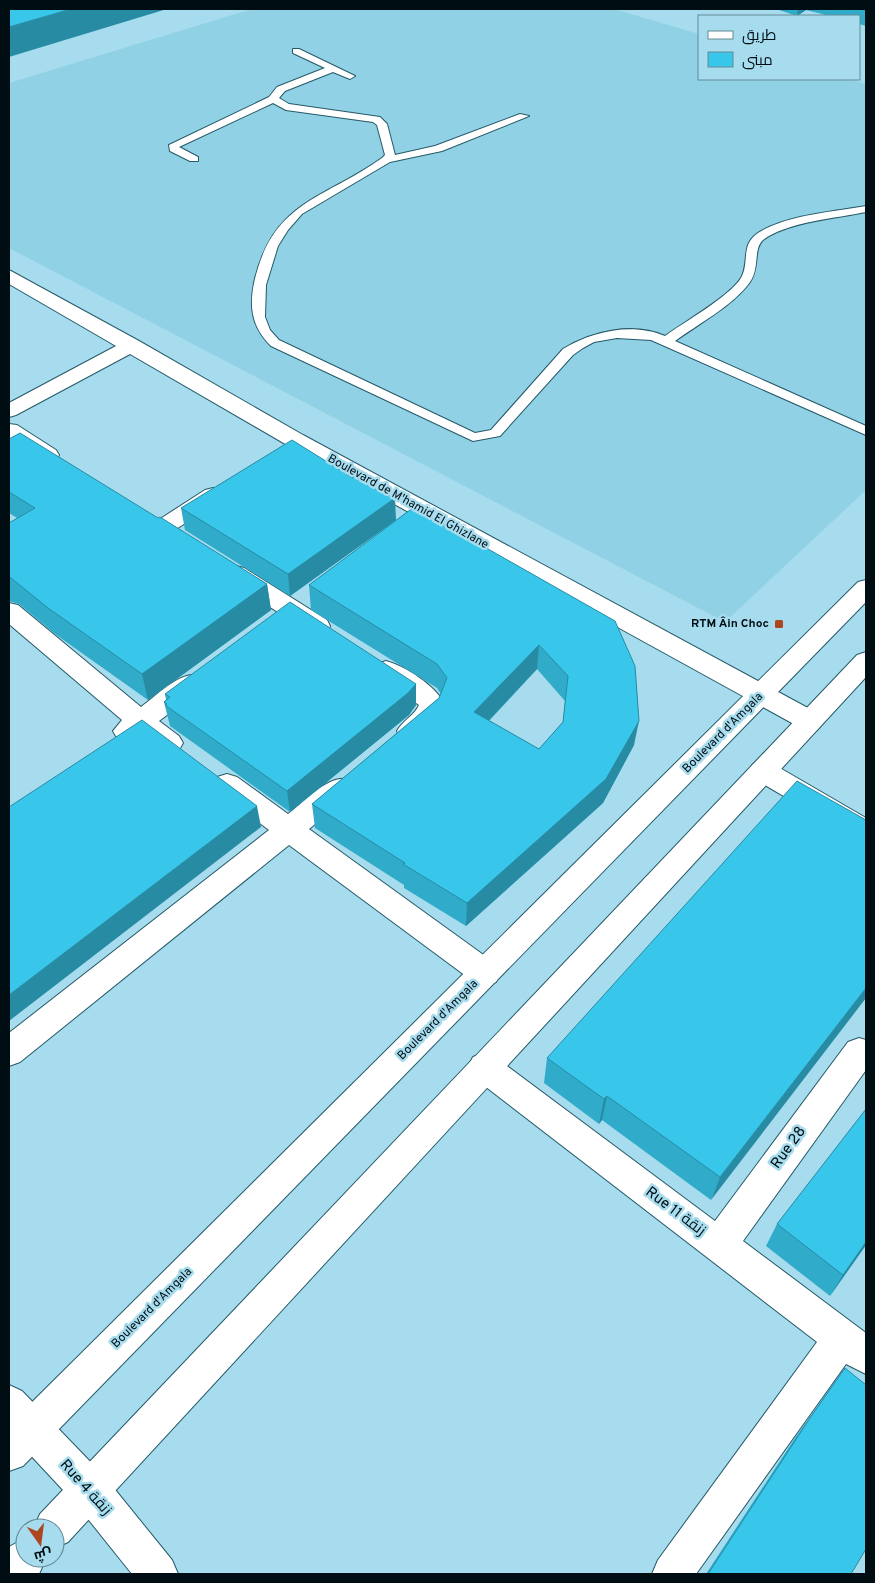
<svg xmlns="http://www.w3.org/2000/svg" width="875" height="1583" font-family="Overpass,Cairo,sans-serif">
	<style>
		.built { fill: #91d1e5 }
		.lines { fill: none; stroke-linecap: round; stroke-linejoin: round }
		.lane-casing { stroke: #245968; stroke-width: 2 }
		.street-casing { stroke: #245968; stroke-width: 2 }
		.secondary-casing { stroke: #245968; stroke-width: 2 }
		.lane { fill: #fff; fill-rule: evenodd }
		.street { fill: #fff; fill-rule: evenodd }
		.secondary { fill: #fff; fill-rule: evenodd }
		.wall { fill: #30abca; fill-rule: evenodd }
		.shaded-wall { fill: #278ba4 }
		.building { fill: #38c7eb; stroke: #278ba4; fill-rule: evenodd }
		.poi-dot { fill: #ac4520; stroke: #a6dced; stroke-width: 2 }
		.labels { text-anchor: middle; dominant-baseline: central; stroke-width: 5; stroke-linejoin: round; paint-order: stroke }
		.street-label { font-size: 12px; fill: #000e14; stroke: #a6dced }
		.poi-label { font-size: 12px; font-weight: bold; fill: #000e14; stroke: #a6dced; text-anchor: end }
		.near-street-label { font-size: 15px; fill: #000e14; stroke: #a6dced }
	</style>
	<rect width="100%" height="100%" fill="#a6dced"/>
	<!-- built -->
	<polygon class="built" points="252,9 614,9 699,34 699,79 849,79 866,84 866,490 725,622 9,248 9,83"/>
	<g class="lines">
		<defs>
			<path id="lane" d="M293 49H299L355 76 350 79 333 72 285 91 279 98 289 104 380 117 387 124 395 155 435 146 520 114 529 116 442 151 390 162 302 214 288 230 278 246 266 285 265 317 270 330 279 340 475 433 491 430 563 349C592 331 633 322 665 336 684 322 729 297 741 278 750 262 740 245 758 233 786 215 833 212 866 206V212C838 218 786 222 763 240 753 249 760 268 750 282 734 305 697 325 675 341L866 426V435L651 340 617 338 594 342 583 348 573 355 500 436 473 441 271 346C252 327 249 308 254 283 272 201 323 200 382 158L385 155 377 125 373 122 286 110 273 103 179 147 198 157V161H190L170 151 169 145 269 97 277 87 325 68 293 53Z"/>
			<g id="street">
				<polygon points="9,270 139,341 303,435 819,714 823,721 819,728 810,731 801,728 287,445 130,354 16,415 9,417 9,403 116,346 9,284"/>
				<path d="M9 424 17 425 56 450 59 455 56 460C38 464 23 448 9 439Z"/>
				<polygon points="213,488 221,490 224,495 221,500 170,533 162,535 154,533 150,528 154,523 205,490"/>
				<polygon points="236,566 244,568 327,620 330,626 327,632 318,634 309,632 228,580 224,574 228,568"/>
				<path d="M9 603 18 605 141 707C158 695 181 669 203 676L207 682 203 688 159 721 179 736 183 743 179 750C163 755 153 744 140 735L126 741 117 738 113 731 122 720 9 624Z"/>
				<path d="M386 661C407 667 434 685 445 704 439 723 422 744 401 738L397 731C402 721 415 715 419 705L377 676 373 670 377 664Z"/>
				<polygon points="763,761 773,764 866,818 866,842 856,839 753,778 749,771 753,764"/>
				<path d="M227 774 237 777 288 814C306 801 329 772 352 780L356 787 352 794 309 829 496 964 500 973 496 982 485 986 474 982 289 845 20 1062 9 1066V1033L269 830 217 791 213 784 217 777Z"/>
				<polygon points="859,1038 866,1040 866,1070 743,1241 866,1333 866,1374 846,1364 696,1574 652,1574 658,1560 817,1342 473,1077 468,1067 473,1057 484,1053 495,1057 715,1221 848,1042"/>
				<polygon points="9,1385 22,1391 104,1476 172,1560 178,1574 132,1574 76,1504 9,1432"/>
			</g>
			<g id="secondary">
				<polygon points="866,580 866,602 23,1466 9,1471 9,1425 858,582"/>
				<polygon points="866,652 866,677 68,1542 55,1548 55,1528 34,1528 40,1514 857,655"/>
				<polygon points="25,1538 25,1558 46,1558 39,1574 9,1574 9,1547"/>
			</g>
		</defs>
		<!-- lane casing -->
		<use href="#lane" class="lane-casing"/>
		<!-- street casing -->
		<use href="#street" class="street-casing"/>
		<!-- secondary casing -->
		<use href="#secondary" class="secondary-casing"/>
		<!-- lane -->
		<use href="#lane" class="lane"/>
		<!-- street -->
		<use href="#street" class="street"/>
		<!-- secondary -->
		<use href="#secondary" class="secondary"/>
	</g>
	<!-- wall -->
	<g class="wall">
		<polygon points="776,9 866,9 866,26 859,24 859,16 830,16 806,10 797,16"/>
		<polygon points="9,439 267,584 271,610 148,700 55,634 19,604 9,601 9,602 9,523 17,518 9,513"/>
		<path d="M414 507 634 745 603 803 466 926 404 888V885L315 828 312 804 439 698 441 694 437 688 311 610 309 585ZM537 669 565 701 563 722 539 749 489 721Z"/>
		<polygon points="181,508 396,520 290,596 185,530"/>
		<polygon points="165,694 416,705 409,715 290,812 170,726 164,702 166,700"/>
		<polygon points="866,820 711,1200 602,1120 599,1124 544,1083 547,1058"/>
		<polygon points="777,1224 866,1245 830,1296 766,1246"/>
		<polygon points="845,1368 851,1574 706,1574 795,1438"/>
	</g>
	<!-- shaded-wall -->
	<g class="shaded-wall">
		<polygon points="71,9 167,9 9,57 9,27"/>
		<polygon points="798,9 807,9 806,10 797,16"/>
		<polygon points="395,498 396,520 290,596 288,574"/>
		<polygon points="267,584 271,610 148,700 142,674"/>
		<polygon points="539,645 537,669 473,737 474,712"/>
		<polygon points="416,684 416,705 409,715 290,812 287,791"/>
		<polygon points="639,721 634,745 603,803 466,926 467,903"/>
		<polygon points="257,806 261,827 9,1021 9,995"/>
		<polygon points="866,988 866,998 711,1200 720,1177"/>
		<polygon points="607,1096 602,1120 599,1124 604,1099"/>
		<polygon points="866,1242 866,1245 830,1296 843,1275"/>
	</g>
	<!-- building -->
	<g class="building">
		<polygon points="9,9 71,9 9,27"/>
		<polygon points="20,433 158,518 160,517 267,584 142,674 48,608 11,578 9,577 9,523 35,508 9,492 9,439"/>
		<polygon points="292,440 353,478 357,476 395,498 288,574 181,508"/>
		<path d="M414 507 615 621 635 666 639 721 606 779 467 903 403 864 405 863 312 804 439 698 447 678 437 664 309 585ZM539 645 568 676 563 722 539 749 474 712Z"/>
		<polygon points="290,602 416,684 408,693 287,791 165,705 167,704 164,702 170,697 165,694"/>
		<polygon points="142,720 257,806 9,995 9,807"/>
		<polygon points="797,781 866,820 866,988 720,1177 607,1096 604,1099 547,1058"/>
		<polygon points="866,1109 866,1242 843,1275 777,1224"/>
		<polygon points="845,1368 866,1385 866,1549 851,1574 708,1574 810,1418"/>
	</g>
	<!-- markers -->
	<rect class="poi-dot" x="774" y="619" width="10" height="10" rx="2.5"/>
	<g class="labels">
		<!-- street labels -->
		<g class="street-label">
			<text transform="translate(408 502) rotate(29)">Boulevard de M'hamid El Ghizlane</text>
			<text transform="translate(723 733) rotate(-45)">Boulevard d'Amgala</text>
			<text transform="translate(438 1020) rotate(-45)">Boulevard d'Amgala</text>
			<text transform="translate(152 1308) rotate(-45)">Boulevard d'Amgala</text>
		</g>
		<!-- poi labels -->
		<g class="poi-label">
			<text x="769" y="624">RTM Âin Choc</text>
		</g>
		<!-- near-street labels -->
		<g class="near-street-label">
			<text transform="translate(789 1148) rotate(-54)">Rue 28</text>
			<text transform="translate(675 1212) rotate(37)">Rue 11 زنقة</text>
			<text transform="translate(85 1488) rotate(48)">Rue 4 زنقة</text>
		</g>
	</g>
	<!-- border -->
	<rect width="875" height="1583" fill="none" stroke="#000e14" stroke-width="20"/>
	<!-- legend -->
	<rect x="698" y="15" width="162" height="65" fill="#a6dced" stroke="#648a96"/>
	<rect x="708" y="31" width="25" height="8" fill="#ffffff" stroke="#648a96"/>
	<text x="742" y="40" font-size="15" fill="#000e14">طريق</text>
	<rect x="708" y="52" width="25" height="15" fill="#38c7eb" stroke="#648a96"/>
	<text x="742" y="65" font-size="15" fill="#000e14">مبنى</text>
	<!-- north arrow -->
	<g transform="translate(40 1543) rotate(166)"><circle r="24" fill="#a6dced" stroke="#648a96"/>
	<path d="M0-4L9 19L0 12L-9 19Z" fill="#ac4520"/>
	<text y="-8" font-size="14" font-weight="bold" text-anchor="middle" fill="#000e14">ش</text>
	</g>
</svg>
